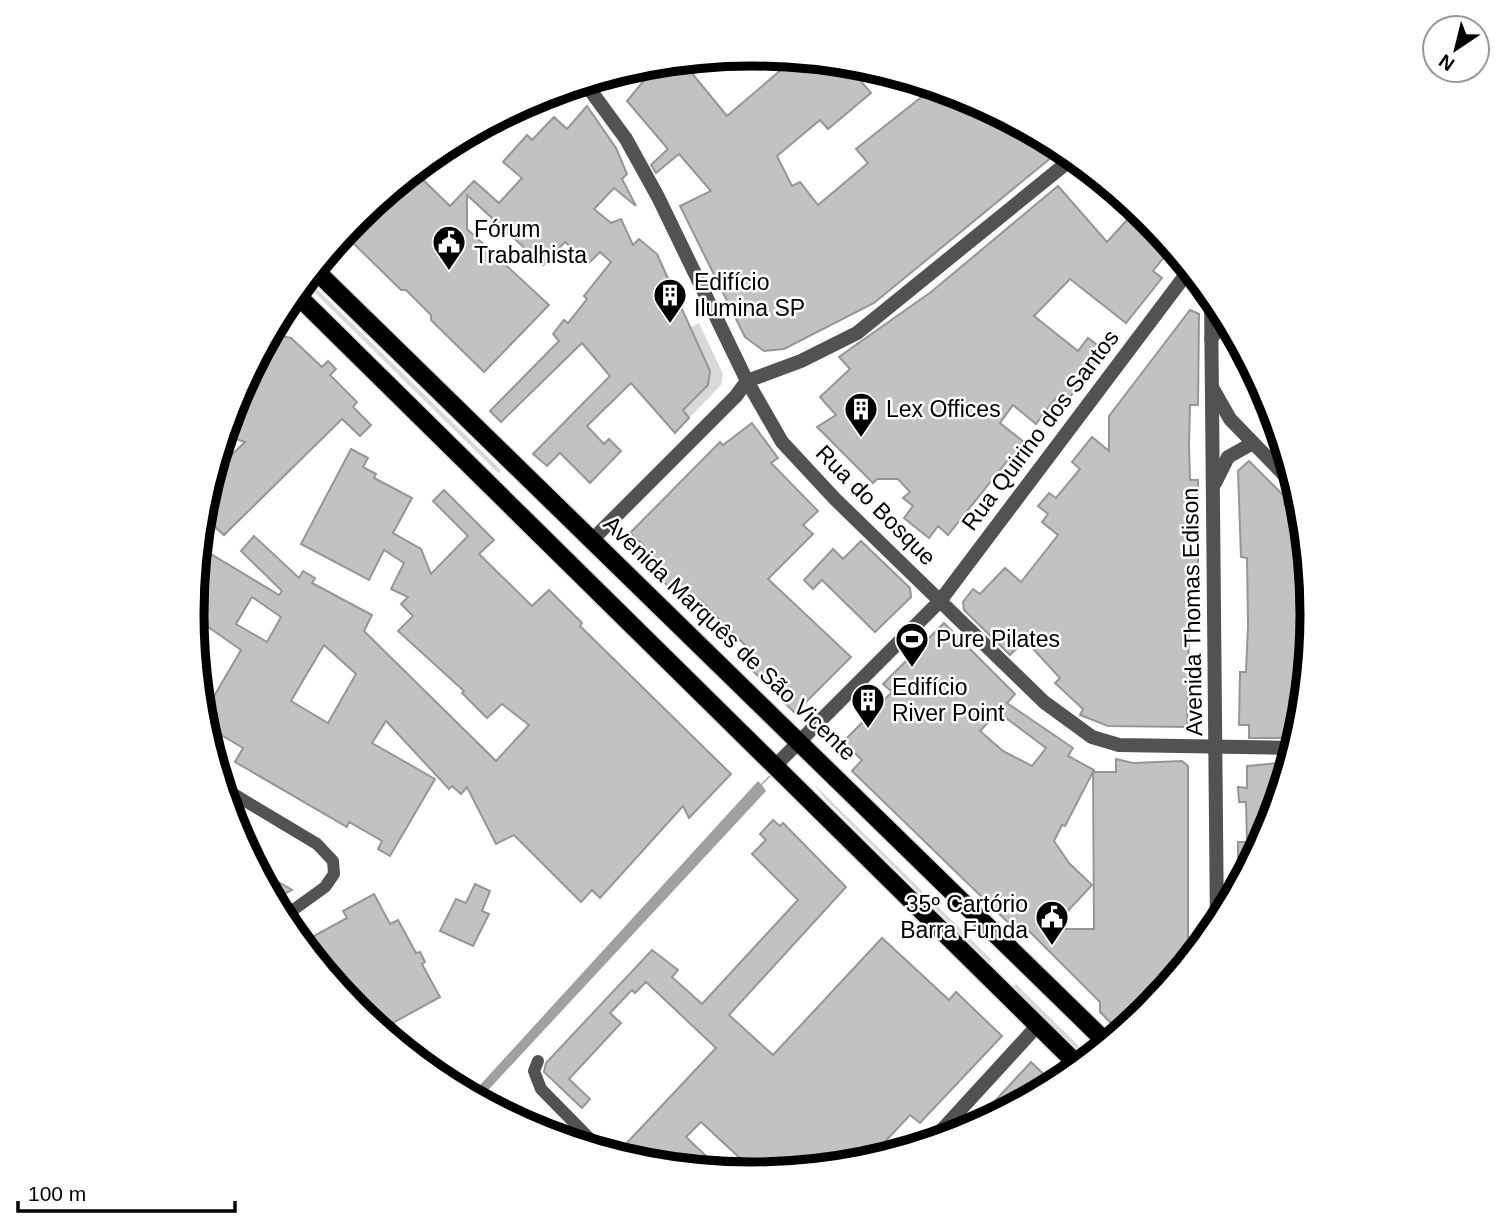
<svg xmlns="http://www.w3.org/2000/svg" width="1505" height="1229" font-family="Helvetica,sans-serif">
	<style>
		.green { fill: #d9d9d9 }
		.water { fill: #a0a0a0 }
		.building { fill: #c2c2c2; stroke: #969696; stroke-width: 2; fill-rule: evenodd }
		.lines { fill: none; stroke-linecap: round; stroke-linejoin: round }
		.primary-casing { stroke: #dbdbdb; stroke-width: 21 }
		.minor { stroke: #525252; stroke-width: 12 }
		.tertiary { stroke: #525252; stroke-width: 14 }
		.primary { stroke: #000; stroke-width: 18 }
		.labels { text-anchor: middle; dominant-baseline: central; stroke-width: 5; stroke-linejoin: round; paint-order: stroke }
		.poi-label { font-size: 23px; fill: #000; stroke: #fff; text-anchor: start }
		.street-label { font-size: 23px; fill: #000; stroke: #fff }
		.rim { fill: none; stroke: #000; stroke-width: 9 }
	</style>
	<rect width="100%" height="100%" fill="#fff"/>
	<!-- green -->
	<g class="green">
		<polygon points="313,285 501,470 498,473 311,289"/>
		<polygon points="699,323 723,374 721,385 689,418 683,410 710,371 691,327"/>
		<polygon points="813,783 992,960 990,963 825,799"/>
		<polygon points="1016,984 1091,1058 1088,1060 1013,987"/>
	</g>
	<!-- water -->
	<polygon class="water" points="1195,275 1139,343 939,606 762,785 766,791 479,1100 470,1096 758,781 761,784 938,605 1138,342"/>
	<!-- building -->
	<g class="building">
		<polygon points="795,58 846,64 871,93 828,129 820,120 777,156 792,186 800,182 818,205 868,163 856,149 934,87 967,97 1063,148 874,303 784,349 764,351 745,337 680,206 711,191 679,154 656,173 651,165 668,149 627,101 647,77 635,67 682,61 727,116"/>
		<polygon points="587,106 616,148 627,174 622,179 636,206 614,188 594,209 611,223 621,219 633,245 639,239 657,254 710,371 708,385 683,410 689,418 675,433 631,383 587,426 604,444 609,439 621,451 590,483 560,453 547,466 533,454 610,376 582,343 501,422 490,411 559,341 553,334 564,320 568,323 587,299 584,296 611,262 600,252 589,263 565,242 543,265 467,195 467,229 549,305 484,372 431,320 431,315 406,290 401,290 348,238 414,171 450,206 474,181 499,203 522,178 503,162 527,135 532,140 554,117 567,129"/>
		<polygon points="1058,186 1107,242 1137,209 1149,219 1172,247 1153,271 1162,278 1126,323 1070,279 1034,316 1078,351 1088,338 1105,351 1063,406 1055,399 1036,424 1013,405 1000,423 1030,447 1019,460 1012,455 948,535 938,526 929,538 904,518 913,506 903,498 910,492 898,479 877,479 873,483 817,427 836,415 820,397 850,369 839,357 931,292"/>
		<polygon points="1190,310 1199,314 1198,405 1190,405 1189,446 1190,480 1198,480 1198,505 1187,505 1188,532 1189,550 1198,550 1198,584 1190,584 1187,727 1108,726 1080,715 1083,709 1055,683 1060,678 1025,640 1010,655 964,610 963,602 973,589 980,594 1005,568 1021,582 1058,535 1042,522 1048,514 1038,506 1049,493 1056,498 1080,469 1072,462 1092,437 1109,451 1109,416"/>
		<polygon points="276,335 291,338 322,367 328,361 336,369 330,375 357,402 353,407 371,425 360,436 342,419 224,535 202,515 203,505 212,474 245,442 224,435 233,421 231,414 234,403"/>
		<polygon points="752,423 778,458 771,463 818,511 803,525 813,534 768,579 851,657 795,713 740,658 749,649 700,600 691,609 635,553 643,545 630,533 720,442 723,445"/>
		<path d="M351 449 368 458 363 467 376 474 374 478 412 498 393 533 421 549 431 574 468 536 433 501 444 490 494 540 479 554 532 606 549 590 582 623 580 626 731 774 689 818 683 806 600 898 592 890 581 902 514 835 496 844 467 787 461 794 452 786 449 789 386 721 372 743 435 779 390 856 378 849 382 841 349 822 347 827 235 762 243 748 203 724 202 717 241 650 201 622 194 632 192 614 199 547 279 595 282 591 241 551 254 536 299 578 303 571 315 578 312 583 372 615 364 631 496 761 529 725 502 704 487 718 462 693 464 691 398 631 413 616 401 604 408 597 391 589 404 563 384 550 369 580 301 544ZM252 597 281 617 267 642 236 624ZM324 645 356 674 328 723 291 701Z"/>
		<polygon points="1249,461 1284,496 1284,505 1291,505 1291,526 1304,528 1313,615 1302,724 1300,730 1290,730 1290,738 1249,738 1249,725 1239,725 1240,672 1246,672 1248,625 1247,558 1241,557 1238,471"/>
		<polygon points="861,541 910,588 911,597 875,632 822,580 813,589 804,580 833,549 843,559"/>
		<path d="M944 623 1015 694 1007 703 1073 748 1068 756 1094 770 1065 826 1062 825 1054 841 1069 863 1092 885 1051 929H1094L1093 772H1116V759L1133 763 1182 761 1188 766V963L1148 1011 1121 1033 1100 1012V1002L1025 927 1020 934 852 771 862 760 843 742 892 692 883 684ZM998 712 1046 748 1032 766 1003 751 980 731Z"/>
		<polygon points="1290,762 1270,829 1237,887 1240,866 1238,866 1238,842 1247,842 1246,802 1239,802 1238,787 1247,788 1247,766"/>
		<polygon points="773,820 780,826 783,823 846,887 729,1015 773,1055 882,938 949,1000 956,992 1002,1036 920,1123 910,1115 865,1163 757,1174 701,1122 686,1137 723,1172 641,1164 623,1147 716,1048 646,982 635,993 632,990 610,1013 621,1023 569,1079 590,1099 582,1108 544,1072 546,1063 652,950 678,970 672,977 702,1004 798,900 752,854 766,840 760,834"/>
		<polygon points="275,880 292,890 278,897 268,891"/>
		<polygon points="475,884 490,891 482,911 489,914 473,946 440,931 456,899 466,903"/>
		<polygon points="374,894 390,924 398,920 416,953 420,952 425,962 422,964 440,997 380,1030 362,1000 355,1004 335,969 326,974 301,943 347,918 343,911"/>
		<polygon points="1031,1062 1055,1085 970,1130 969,1129"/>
	</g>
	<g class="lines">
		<defs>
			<g id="primary">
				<polyline points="314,269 1108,1044"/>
				<polyline points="295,293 1080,1067"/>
			</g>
		</defs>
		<!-- primary casing -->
		<use href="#primary" class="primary-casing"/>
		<!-- minor -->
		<g class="minor">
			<polyline points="222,787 317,844 333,861 334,874 325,887 282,918"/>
			<polyline points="538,1061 534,1071 541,1089 602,1151"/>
		</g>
		<!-- tertiary -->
		<g class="tertiary">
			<polyline points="585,83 626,139 658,197 747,381 782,442 835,499 1044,702 1092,737 1119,745 1295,748"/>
			<polyline points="1211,295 1217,928"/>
			<polyline points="1211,339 1226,318"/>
			<polyline points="1213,389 1230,419 1297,488"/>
			<polyline points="1215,483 1228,457 1253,443"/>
			<polyline points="593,539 736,396 747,381 801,361 857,333 1074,157"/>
			<polyline points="776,765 940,601 1190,269"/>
			<polyline points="929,1144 1038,1025"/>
		</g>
		<!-- primary -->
		<use href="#primary" class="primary"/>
	</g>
	<!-- icons -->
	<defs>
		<symbol id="civic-pin" viewBox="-11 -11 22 30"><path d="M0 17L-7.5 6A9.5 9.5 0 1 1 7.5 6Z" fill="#000" stroke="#fff"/><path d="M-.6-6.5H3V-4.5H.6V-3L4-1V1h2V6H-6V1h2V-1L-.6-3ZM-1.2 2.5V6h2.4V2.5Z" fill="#fff"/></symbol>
		<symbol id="building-pin" viewBox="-11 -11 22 30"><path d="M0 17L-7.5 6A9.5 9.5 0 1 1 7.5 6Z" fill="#000" stroke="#fff"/><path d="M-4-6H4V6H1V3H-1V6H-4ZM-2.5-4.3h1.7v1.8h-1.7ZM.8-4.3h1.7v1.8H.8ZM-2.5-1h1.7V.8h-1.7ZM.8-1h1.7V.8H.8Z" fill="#fff"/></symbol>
		<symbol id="stadium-pin" viewBox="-11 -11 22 30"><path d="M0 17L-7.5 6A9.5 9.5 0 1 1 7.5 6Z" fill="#000" stroke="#fff"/><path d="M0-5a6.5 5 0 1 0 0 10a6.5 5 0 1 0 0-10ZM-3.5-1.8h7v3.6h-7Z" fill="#fff"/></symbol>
	</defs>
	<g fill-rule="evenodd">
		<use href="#civic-pin" x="430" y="223" width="38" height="52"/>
		<use href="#building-pin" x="651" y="276" width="38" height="52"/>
		<use href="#building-pin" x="842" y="390" width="38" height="52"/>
		<use href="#stadium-pin" x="893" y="620" width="38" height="52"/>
		<use href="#building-pin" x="849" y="681" width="38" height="52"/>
		<use href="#civic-pin" x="1033" y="898" width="38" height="52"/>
	</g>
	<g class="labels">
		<!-- poi labels -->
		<g class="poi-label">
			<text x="474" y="229">Fórum<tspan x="474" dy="26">Trabalhista</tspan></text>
			<text x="694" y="282">Edifício<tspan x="694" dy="26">Ilumina SP</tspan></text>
			<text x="886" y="409">Lex Offices</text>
			<text x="936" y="639">Pure Pilates</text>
			<text x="892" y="687">Edifício<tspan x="892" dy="26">River Point</tspan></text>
			<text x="1028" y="904" text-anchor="end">35º Cartório<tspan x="1028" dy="26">Barra Funda</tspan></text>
		</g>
		<!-- street labels -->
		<g class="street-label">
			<text transform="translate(1040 430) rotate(-53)">Rua Quirino dos Santos</text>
			<text transform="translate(876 505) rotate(45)">Rua do Bosque</text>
			<text transform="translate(1192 612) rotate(-91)">Avenida Thomas Edison</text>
			<text transform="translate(730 638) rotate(44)">Avenida Marquês de São Vicente</text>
		</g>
	</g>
	<!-- crop -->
	<path d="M0 0H1505V1229H0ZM204 614a548 548 0 1 1 1096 0a548 548 0 1 1-1096 0Z" fill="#fff" fill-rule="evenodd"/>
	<path class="rim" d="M204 614a548 548 0 1 1 1096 0a548 548 0 1 1-1096 0Z"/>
	<!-- north arrow -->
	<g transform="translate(1456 49) rotate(215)"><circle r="33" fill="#ffffff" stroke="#999999" stroke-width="2"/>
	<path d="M0-5L12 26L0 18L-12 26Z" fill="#000000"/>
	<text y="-10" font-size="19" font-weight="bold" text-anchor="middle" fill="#000000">N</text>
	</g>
	<!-- scale -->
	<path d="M18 1201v10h217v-10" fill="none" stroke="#000000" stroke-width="3.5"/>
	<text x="28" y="1201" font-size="21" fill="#000000" stroke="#ffffff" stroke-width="5" paint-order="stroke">100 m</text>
</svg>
